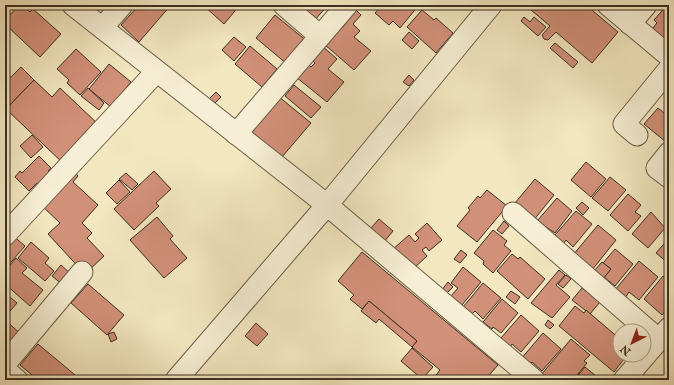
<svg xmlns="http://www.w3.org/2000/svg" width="674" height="385" font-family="'IM FELL English',serif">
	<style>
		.building { fill: #d19078; stroke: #3d2f22 }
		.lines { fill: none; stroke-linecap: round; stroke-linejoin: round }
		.minor-casing { stroke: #6a5d49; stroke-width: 23 }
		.minor { stroke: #f7efd5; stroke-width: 21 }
	</style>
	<rect width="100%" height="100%" fill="#f3e7bf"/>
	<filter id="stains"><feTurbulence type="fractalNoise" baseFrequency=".005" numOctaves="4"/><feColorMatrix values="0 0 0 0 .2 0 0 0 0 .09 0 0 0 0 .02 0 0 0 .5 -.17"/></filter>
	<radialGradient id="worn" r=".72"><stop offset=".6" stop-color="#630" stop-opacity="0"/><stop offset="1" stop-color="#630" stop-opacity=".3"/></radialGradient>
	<!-- building -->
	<g class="building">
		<polygon points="19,5 22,5 30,12 33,9 61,34 40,57 5,24 5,20"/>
		<polygon points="139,5 171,5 139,42 121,25"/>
		<polygon points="205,5 240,5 224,24 204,6"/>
		<polygon points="297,5 328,5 314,21"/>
		<polygon points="382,5 419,5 400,28 393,21 389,25 375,13"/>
		<polygon points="535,5 586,5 618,32 592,63 556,32 548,40 544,39 542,35 550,26 531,10"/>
		<polygon points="667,5 669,5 669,44 652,29 657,23 654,20"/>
		<polygon points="353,7 361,15 353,24 360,31 354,37 371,51 354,70 324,44 340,26 342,28 347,22 344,18"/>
		<polygon points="422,10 434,20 436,18 453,33 436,53 407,27"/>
		<polygon points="275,15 308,42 287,64 256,38"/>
		<polygon points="524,17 530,22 534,17 546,27 538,36 521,21"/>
		<polygon points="409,32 419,41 412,49 402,40"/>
		<polygon points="234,37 246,47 234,61 222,50"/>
		<polygon points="555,43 578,62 573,68 550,48"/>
		<polygon points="321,45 337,59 328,69 344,82 327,102 296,77 309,65 311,67 315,63 310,58"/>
		<polygon points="250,46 277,69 262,87 235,64"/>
		<polygon points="76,49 101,72 80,95 67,83 69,80 57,69"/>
		<polygon points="109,64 131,82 111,107 89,89"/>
		<polygon points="21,67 34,80 6,109 5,83"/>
		<polygon points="409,75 414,80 409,86 403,82"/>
		<polygon points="34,80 52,97 60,88 100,126 64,164 6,109"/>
		<polygon points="294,85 321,107 311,118 285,96"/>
		<polygon points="88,88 104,103 99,110 81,96"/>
		<polygon points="216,92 221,97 214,104 209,99"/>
		<polygon points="278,96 311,123 282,157 251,132"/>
		<polygon points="658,108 669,117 669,138 666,142 644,124"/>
		<polygon points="32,135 43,147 31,158 20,146"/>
		<polygon points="39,156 51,168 48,171 53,176 42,188 37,183 29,191 15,177 20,171 22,173"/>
		<polygon points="586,162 606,179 591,197 571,180"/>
		<polygon points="74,171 78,176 73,182 98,205 82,223 92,233 87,238 104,256 85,274 48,234 60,223 40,204"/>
		<polygon points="154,171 171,189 156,203 159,206 134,230 114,209"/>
		<polygon points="126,173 138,184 132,190 119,179"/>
		<polygon points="610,177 626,190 608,211 592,198"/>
		<polygon points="535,179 554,195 533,221 515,203"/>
		<polygon points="119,180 130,192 117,204 106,193"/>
		<polygon points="487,190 507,206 477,242 457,226 470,210 468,208 478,196 480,198"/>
		<polygon points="628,194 641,205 635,212 641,216 628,231 610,215"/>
		<polygon points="557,198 572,211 555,233 537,221"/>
		<polygon points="582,202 589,208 583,215 576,208"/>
		<polygon points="576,211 592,224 573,247 566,240 563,244 554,236"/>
		<polygon points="651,212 665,228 648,248 632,234"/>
		<polygon points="157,217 173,236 170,239 187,258 164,278 130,240"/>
		<polygon points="379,219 393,231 384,242 370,229"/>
		<polygon points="504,221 509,226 502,234 497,230"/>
		<polygon points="427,223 442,240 429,251 426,247 422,250 427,256 412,270 393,249 409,235 415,242 419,238 415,234"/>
		<polygon points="598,225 616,240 592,270 573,255"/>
		<polygon points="493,230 507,241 504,245 511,251 493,273 483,264 484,261 474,253"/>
		<polygon points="11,234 25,246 5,269 5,241"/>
		<polygon points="669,238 669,264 656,253"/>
		<polygon points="31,242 49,258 45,263 54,271 45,281 18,258"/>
		<polygon points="615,249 633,264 615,286 604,277 611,269 603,263"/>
		<polygon points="461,250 467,255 460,263 454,259"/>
		<polygon points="362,252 498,365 485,380 432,380 440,370 412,347 417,341 369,301 362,309 350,299 354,295 338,281"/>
		<polygon points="512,254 518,259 520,257 545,279 528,299 497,271"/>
		<polygon points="16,258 27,268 22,273 43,290 30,306 5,284 5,271"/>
		<polygon points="639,261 658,277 639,300 629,292 625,298 615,290"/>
		<polygon points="602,262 611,269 603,279 594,271"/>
		<polygon points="61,265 72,275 63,285 52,276"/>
		<polygon points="463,267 481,282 462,305 451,296 458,288 451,283"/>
		<polygon points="559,270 565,275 556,285 570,297 552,318 531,303"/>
		<polygon points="566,275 571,279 563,288 558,284"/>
		<polygon points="663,276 669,281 669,306 662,315 644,299"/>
		<polygon points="448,282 453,287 446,294 441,291"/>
		<polygon points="483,283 501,298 483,319 475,311 472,314 463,307"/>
		<polygon points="88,284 124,315 107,335 71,303"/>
		<polygon points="582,288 600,302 590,314 572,300"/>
		<polygon points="511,291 520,297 515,304 506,297"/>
		<polygon points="5,293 17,303 5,317"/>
		<polygon points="502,299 518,313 501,333 493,327 492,329 483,322"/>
		<polygon points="369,301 417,341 412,347 379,319 376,323 361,311"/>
		<polygon points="575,306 584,313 586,310 620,339 620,355 627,355 614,372 559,326"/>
		<polygon points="521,315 539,331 521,352 512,344 510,347 500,339"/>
		<polygon points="5,320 22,335 11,347 5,341"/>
		<polygon points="548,320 554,325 550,329 545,325"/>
		<polygon points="256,323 268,334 257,346 245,336"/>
		<polygon points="114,332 117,339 111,342 108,334"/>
		<polygon points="543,333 561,349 542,371 532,362 529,365 521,359"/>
		<polygon points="571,339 590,355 584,361 587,363 573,380 547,380 541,375"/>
		<polygon points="38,344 81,380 38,380 20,365"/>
		<polygon points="412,348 433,367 422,379 401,361"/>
		<polygon points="585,367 601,380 574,380"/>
	</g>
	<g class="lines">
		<defs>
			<g id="minor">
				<polyline points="73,5 327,205 534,380"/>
				<polyline points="284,5 320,36"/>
				<polyline points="608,5 669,56"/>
				<polyline points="630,24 646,5"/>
				<polyline points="103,27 122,5"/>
				<polyline points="236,134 347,5"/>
				<polyline points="637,135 624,124 669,69"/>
				<polyline points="669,153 657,168 669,177"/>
				<polyline points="513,213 659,340"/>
				<polyline points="5,235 156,72"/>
				<polyline points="5,364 82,272"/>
				<polyline points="5,370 17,380"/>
				<polyline points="176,380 327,205 491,5"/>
				<polyline points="624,380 669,328"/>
			</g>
		</defs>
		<!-- minor casing -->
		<use href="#minor" class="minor-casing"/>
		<!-- minor -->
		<use href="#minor" class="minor"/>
	</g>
	<!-- margin -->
	<rect width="674" height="385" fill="none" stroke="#f3e7bf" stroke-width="20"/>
	<rect x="6" y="6" width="662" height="373" fill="none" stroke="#3d2f22" stroke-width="2"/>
	<rect x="10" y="10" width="654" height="365" fill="none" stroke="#3d2f22"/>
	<!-- north arrow -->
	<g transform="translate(632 343) rotate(222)"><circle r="19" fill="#f7efd5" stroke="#ada28d"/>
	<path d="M0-3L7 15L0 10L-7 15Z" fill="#8f2418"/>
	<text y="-6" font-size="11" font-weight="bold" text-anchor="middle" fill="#3d2f22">N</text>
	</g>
	<rect width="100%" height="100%" filter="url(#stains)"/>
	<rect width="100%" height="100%" fill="url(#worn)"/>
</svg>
